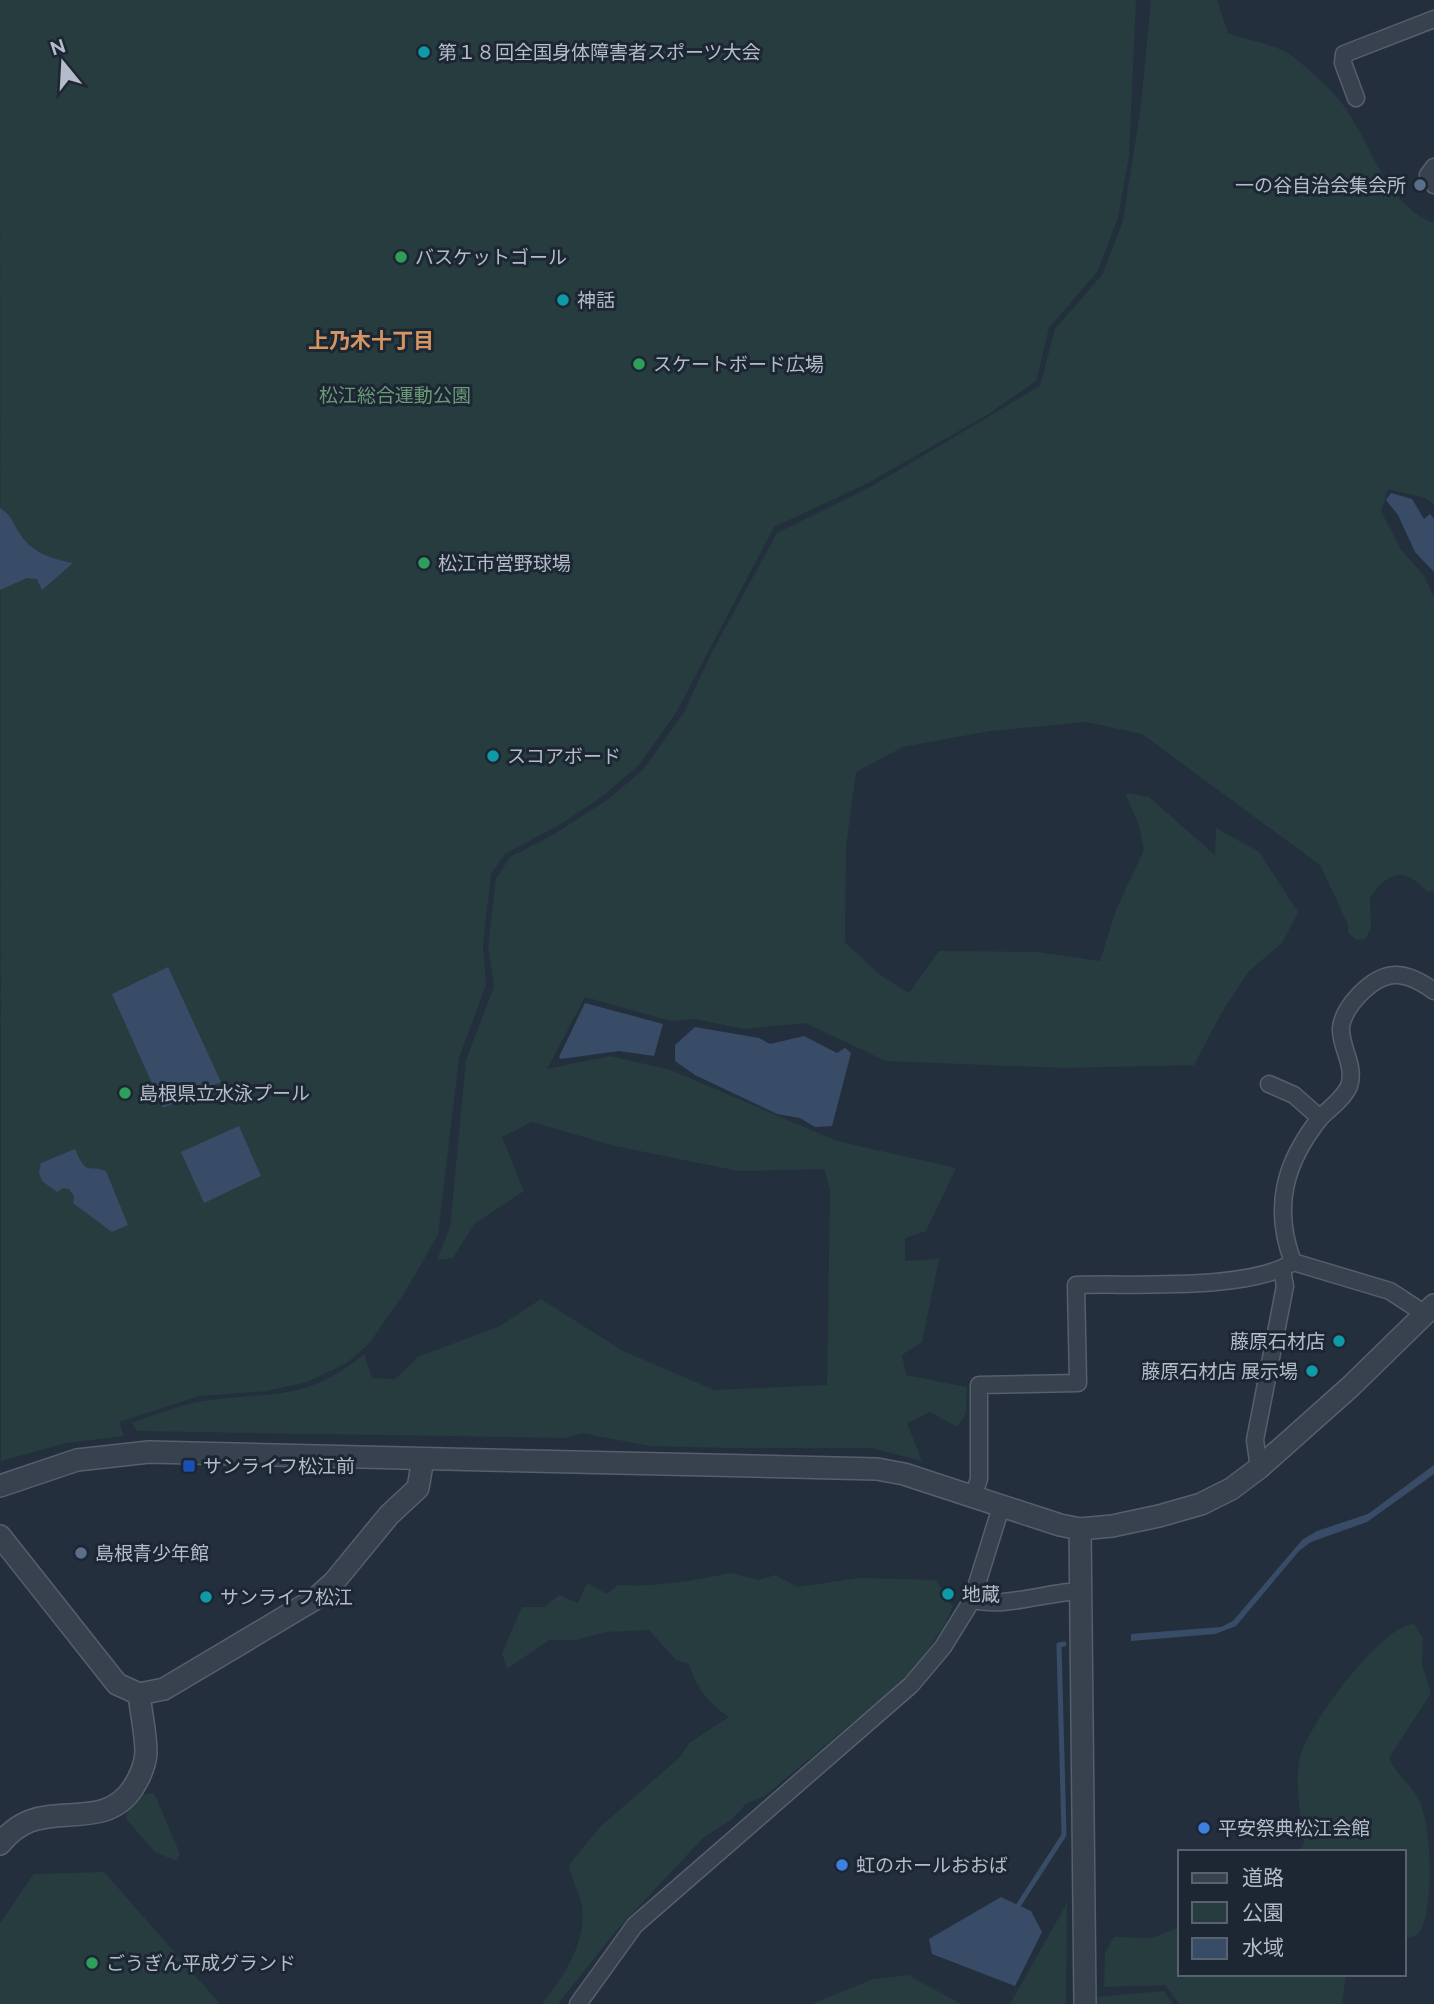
<svg xmlns="http://www.w3.org/2000/svg" width="1434" height="2004" font-family="Raleway,'Noto Sans JP',sans-serif">
	<style>
		.green { fill: #263c3f }
		.water { fill: #394c67 }
		.lines { fill: none; stroke-linecap: round; stroke-linejoin: round }
		.stream { stroke: #394c67; stroke-width: 5 }
		.minor-casing { stroke: #565f6c; stroke-width: 19 }
		.tertiary-casing { stroke: #565f6c; stroke-width: 24 }
		.minor { stroke: #38414e; stroke-width: 16 }
		.tertiary { stroke: #38414e; stroke-width: 21 }
		.culture-dot { fill: #0f9aa8; stroke: #1d2633; stroke-width: 2.5 }
		.service-dot { fill: #5c6f8a; stroke: #1d2633; stroke-width: 2.5 }
		.leisure-dot { fill: #2e9e5b; stroke: #1d2633; stroke-width: 2.5 }
		.transit-dot { fill: #1a4fb4; stroke: #1d2633; stroke-width: 2.5 }
		.shop-dot { fill: #3f7fe0; stroke: #1d2633; stroke-width: 2.5 }
		.labels { text-anchor: middle; dominant-baseline: central; stroke-width: 6; stroke-linejoin: round; paint-order: stroke }
		.poi-label { font-size: 19px; fill: #b4bcc9; stroke: #1d2633; text-anchor: start }
		.park-label { font-size: 19px; fill: #6b9a76; stroke: #1d2633 }
		.neighbourhood-label { font-size: 21px; font-weight: bold; fill: #d59563; stroke: #1d2633 }
	</style>
	<rect width="100%" height="100%" fill="#242f3e"/>
	<!-- green -->
	<g class="green">
		<polygon points="0,0 1136,0 1129,156 1118,218 1097,272 1049,328 1036,381 987,415 868,483 774,527 676,713 639,765 604,795 564,822 505,854 491,874 483,944 486,985 459,1058 438,1235 403,1295 368,1345 345,1364 307,1382 267,1391 199,1396 119,1422 124,1436 66,1443 1,1461"/>
		<path d="M1151 0H1217L1228 33C1247 40 1273 44 1289 54 1304 64 1334 92 1344 106 1372 145 1386 205 1434 223V504L1425 498 1388 489 1381 511 1400 548 1424 576 1434 597V891H1427C1403 867 1390 871 1370 897L1371 929 1365 939 1357 940 1348 933V924L1320 865 1142 734 1086 722 990 731 903 747 856 772 846 846 845 942 880 975 909 993 939 951 1037 952 1100 961 1116 910 1144 850 1139 825 1125 793 1149 797 1215 855 1216 828 1259 852 1298 912 1282 943 1249 971 1222 1012 1194 1065 1064 1068 886 1061 805 1023 743 1029 696 1019 671 1021 585 997 547 1069 610 1056 671 1070 837 1141 956 1168 926 1231 905 1238V1261L939 1259 922 1342 902 1355 906 1375 967 1387 966 1413 957 1427 930 1412 907 1423 922 1461 871 1448H729L650 1446 581 1433 566 1438 137 1431 132 1423C158 1414 184 1403 211 1400 277 1392 309 1400 364 1354L372 1378 395 1379 418 1357 500 1326 541 1299 623 1351 714 1390 827 1385 830 1190 824 1169 738 1171 615 1146 532 1122 502 1137 524 1191 474 1224 453 1258 437 1260 450 1227 466 1060 494 987 488 946 496 879 510 857 553 835 607 800 643 770 684 712 712 652 777 533 872 486 1040 386 1055 329 1102 275 1123 221 1141 105Z"/>
		<path d="M731 1573 759 1580 775 1575 798 1587 859 1578 936 1580 953 1607 944 1626 905 1683 877 1702 766 1795 746 1804 732 1819 703 1838 615 1932 558 2004H542C563 1978 587 1942 582 1906 581 1895 571 1881 569 1865L600 1827 679 1758 689 1743 729 1717C707 1702 697 1688 689 1664L676 1660 649 1630 606 1632 576 1640H549L507 1669 502 1653 522 1607H545L559 1595 578 1603 587 1583 607 1594 618 1585C657 1587 692 1581 731 1573Z"/>
		<path d="M1414 1624 1423 1638 1422 1665 1431 1693 1389 1758C1396 1774 1410 1784 1418 1798 1433 1826 1434 1911 1419 1933 1416 1936 1408 1938 1404 1939V1852H1298L1304 1843C1301 1817 1295 1788 1299 1762 1304 1729 1381 1625 1414 1624Z"/>
		<path d="M154 1793 180 1854 176 1861 155 1852 126 1819C127 1805 140 1793 154 1793Z"/>
		<polygon points="104,1872 220,2004 0,2004 0,1923 34,1874"/>
		<polygon points="1067,1903 1066,2004 1010,2004"/>
		<polygon points="1180,1927 1180,1974 1346,1974 1342,2004 1179,2004 1165,1985 1104,1987 1105,1953 1114,1937 1152,1938"/>
		<polygon points="908,1975 961,2004 812,2004 873,1979"/>
		<polygon points="1164,1991 1173,2004 1094,2004 1094,1997"/>
	</g>
	<!-- water -->
	<g class="water">
		<polygon points="1391,493 1412,499 1424,519 1430,514 1434,519 1434,572 1415,552 1398,515 1386,500"/>
		<path d="M0 508C12 516 12 522 20 534 32 553 52 559 73 563L42 590 37 579 27 578 0 590Z"/>
		<polygon points="168,967 221,1082 163,1108 112,994"/>
		<polygon points="585,1003 663,1024 654,1056 619,1051 561,1059 559,1057"/>
		<polygon points="695,1027 759,1038 770,1044 804,1036 837,1053 845,1048 851,1053 832,1126 815,1127 800,1118 777,1114 695,1075 675,1061 675,1045"/>
		<polygon points="239,1126 261,1176 204,1203 181,1152"/>
		<path d="M75 1149C87 1177 87 1164 106 1171L128 1225 112 1232 73 1203 74 1196 69 1189 63 1188 57 1192 42 1181 39 1173 41 1163Z"/>
		<polygon points="1434,1465 1434,1474 1367,1522 1311,1542 1299,1551 1236,1626 1215,1634 1131,1641 1131,1634 1221,1627 1233,1621 1302,1540 1317,1531 1368,1514"/>
		<polygon points="1001,1897 1031,1911 1042,1932 1015,1986 932,1954 929,1939"/>
	</g>
	<g class="lines">
		<!-- stream -->
		<polyline class="stream" points="1018,1906 1064,1835 1059,1645 1064,1644"/>
		<defs>
			<g id="minor">
				<polyline points="1356,98 1343,63 1344,54 1434,19"/>
				<polyline points="1434,167 1428,175 1434,185"/>
				<path d="M1269 1084 1294 1095 1320 1118C1330 1108 1344 1098 1349 1086 1356 1066 1340 1047 1341 1028 1342 1016 1351 1003 1359 995 1385 968 1405 970 1434 991"/>
				<path d="M1320 1118C1285 1162 1272 1207 1293 1262L1390 1291 1425 1314"/>
				<polyline points="1259,1468 1255,1440 1285,1286 1282,1270"/>
				<path d="M973 1497 979 1479V1385L1078 1383 1076 1285C1130 1283 1251 1291 1293 1262"/>
				<path d="M972 1600C1007 1608 1046 1592 1081 1591"/>
				<polyline points="578,2004 635,1925 911,1685 943,1647 972,1600 1001,1507"/>
			</g>
			<g id="tertiary">
				<polyline points="0,1486 77,1460 149,1452 877,1469 904,1474 1060,1525 1080,1529 1112,1526 1159,1516 1201,1504 1231,1489 1259,1468 1350,1387 1434,1305"/>
				<polyline points="1080,1529 1085,2004"/>
				<polyline points="0,1536 117,1684 139,1694 164,1689 315,1599 334,1582 389,1515 418,1488 423,1459"/>
				<path d="M0 1844C8 1834 17 1826 30 1821 66 1808 108 1826 133 1788 140 1777 145 1766 146 1753 146 1734 141 1713 139 1694"/>
			</g>
		</defs>
		<!-- minor casing -->
		<use href="#minor" class="minor-casing"/>
		<!-- tertiary casing -->
		<use href="#tertiary" class="tertiary-casing"/>
		<!-- minor -->
		<use href="#minor" class="minor"/>
		<!-- tertiary -->
		<use href="#tertiary" class="tertiary"/>
	</g>
	<!-- markers -->
	<g class="culture-dot">
		<circle cx="424" cy="52" r="7"/>
		<circle cx="563" cy="300" r="7"/>
		<circle cx="493" cy="756" r="7"/>
		<circle cx="1339" cy="1341" r="7"/>
		<circle cx="1312" cy="1371" r="7"/>
		<circle cx="948" cy="1594" r="7"/>
		<circle cx="206" cy="1597" r="7"/>
	</g>
	<g class="service-dot">
		<circle cx="1420" cy="185" r="7"/>
		<circle cx="81" cy="1553" r="7"/>
	</g>
	<g class="leisure-dot">
		<circle cx="401" cy="257" r="7"/>
		<circle cx="639" cy="364" r="7"/>
		<circle cx="424" cy="563" r="7"/>
		<circle cx="125" cy="1093" r="7"/>
		<circle cx="92" cy="1963" r="7"/>
	</g>
	<rect class="transit-dot" x="182" y="1459" width="14" height="14" rx="3.5"/>
	<g class="shop-dot">
		<circle cx="1204" cy="1828" r="7"/>
		<circle cx="842" cy="1865" r="7"/>
	</g>
	<g class="labels">
		<!-- poi labels -->
		<g class="poi-label">
			<text x="438" y="52">第１８回全国身体障害者スポーツ大会</text>
			<text x="1406" y="185" text-anchor="end">一の谷自治会集会所</text>
			<text x="415" y="257">バスケットゴール</text>
			<text x="577" y="300">神話</text>
			<text x="653" y="364">スケートボード広場</text>
			<text x="438" y="563">松江市営野球場</text>
			<text x="507" y="756">スコアボード</text>
			<text x="139" y="1093">島根県立水泳プール</text>
			<text x="1325" y="1341" text-anchor="end">藤原石材店</text>
			<text x="1298" y="1371" text-anchor="end">藤原石材店 展示場</text>
			<text x="203" y="1466">サンライフ松江前</text>
			<text x="95" y="1553">島根青少年館</text>
			<text x="962" y="1594">地蔵</text>
			<text x="220" y="1597">サンライフ松江</text>
			<text x="1218" y="1828">平安祭典松江会館</text>
			<text x="856" y="1865">虹のホールおおば</text>
			<text x="106" y="1963">ごうぎん平成グランド</text>
		</g>
		<!-- park labels -->
		<g class="park-label">
			<text x="395" y="395">松江総合運動公園</text>
		</g>
		<!-- neighbourhood labels -->
		<g class="neighbourhood-label">
			<text x="371" y="340">上乃木十丁目</text>
		</g>
	</g>
	<!-- legend -->
	<rect x="1178" y="1850" width="228" height="126" fill="#1d2633" stroke="#59626f" stroke-width="2"/>
	<rect x="1192" y="1873" width="35" height="10" fill="#38414e" stroke="#59626f" stroke-width="2"/>
	<text x="1242" y="1885" font-size="21" fill="#b4bcc9">道路</text>
	<rect x="1192" y="1902" width="35" height="21" fill="#263c3f" stroke="#59626f" stroke-width="2"/>
	<text x="1242" y="1920" font-size="21" fill="#b4bcc9">公園</text>
	<rect x="1192" y="1938" width="35" height="21" fill="#394c67" stroke="#59626f" stroke-width="2"/>
	<text x="1242" y="1955" font-size="21" fill="#b4bcc9">水域</text>
	<!-- north arrow -->
	<g transform="translate(63 63) rotate(342)" stroke="#1d2633" stroke-width="5" paint-order="stroke">
	<path d="M0-5L12 26L0 18L-12 26Z" fill="#b4bcc9"/>
	<text y="-10" font-size="19" font-weight="bold" text-anchor="middle" fill="#b4bcc9">N</text>
	</g>
</svg>
